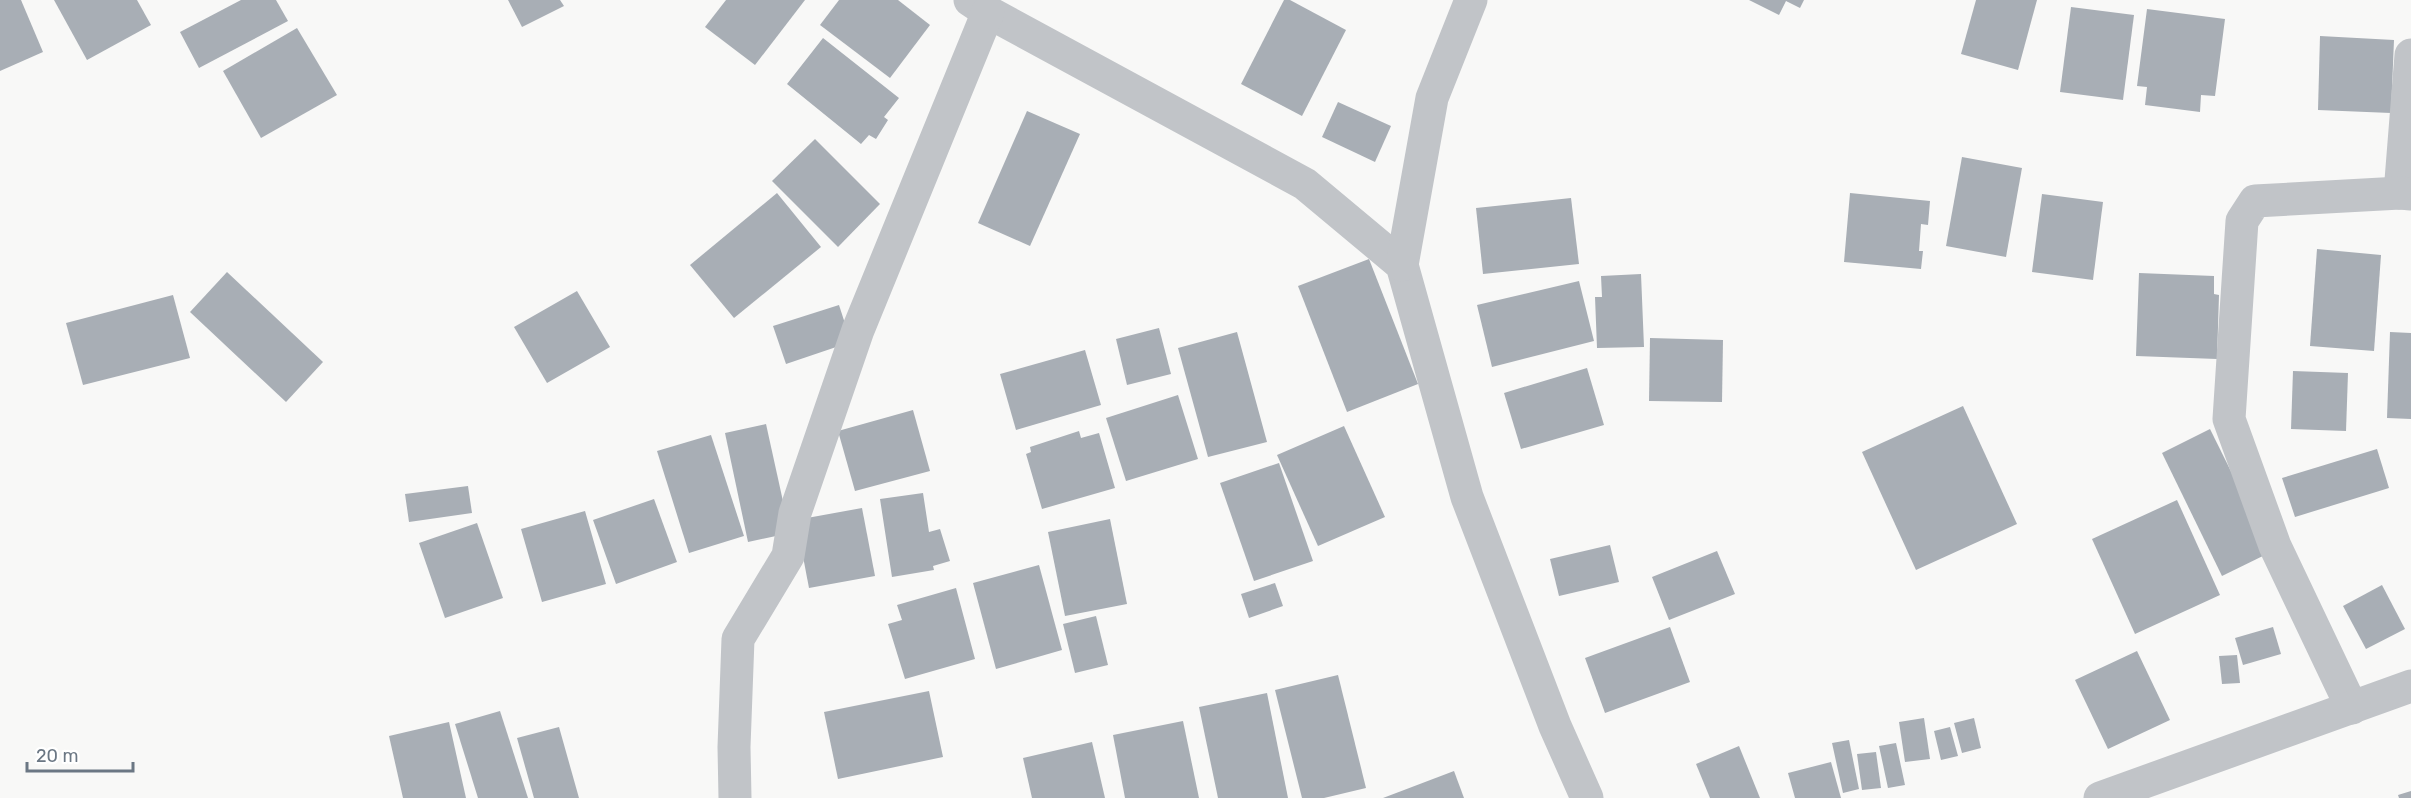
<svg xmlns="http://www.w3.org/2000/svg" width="2411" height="798" font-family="Rubik,sans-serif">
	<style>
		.building { fill: #a8aeb5 }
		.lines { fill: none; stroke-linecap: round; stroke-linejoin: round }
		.street { stroke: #c1c4c8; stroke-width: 33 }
	</style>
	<rect width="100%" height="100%" fill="#f8f8f7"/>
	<!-- building -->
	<g class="building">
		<polygon points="0,0 21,0 43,52 0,71"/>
		<polygon points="54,0 137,0 151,25 87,60"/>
		<polygon points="241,0 276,0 288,21 199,68 180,32"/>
		<polygon points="508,0 560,0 564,6 522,27"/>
		<polygon points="726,0 805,0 755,65 705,27"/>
		<polygon points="839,0 898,0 930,25 890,78 820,25"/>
		<polygon points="1284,0 1290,0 1346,30 1302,116 1241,84"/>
		<polygon points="1749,0 1804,0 1800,8 1786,1 1779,15"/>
		<polygon points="1976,0 2037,0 2018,70 1961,54"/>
		<polygon points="2071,7 2134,15 2123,100 2060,92"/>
		<polygon points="2147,9 2225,19 2215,96 2201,95 2200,112 2145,105 2147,87 2137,86"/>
		<polygon points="297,28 337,95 261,138 223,71"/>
		<polygon points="2320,36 2394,40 2391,113 2318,110"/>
		<polygon points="823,38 899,98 884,117 888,120 876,139 869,135 861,144 787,84"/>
		<polygon points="1338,102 1391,126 1375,162 1322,137"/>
		<polygon points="1027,111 1080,134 1030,246 978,223"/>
		<polygon points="815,139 880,204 838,247 772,181"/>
		<polygon points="1962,157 2022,168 2006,257 1946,246"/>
		<polygon points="777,193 821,247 734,318 690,265"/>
		<polygon points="1850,193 1930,201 1928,225 1921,224 1919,251 1923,251 1921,269 1844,262"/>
		<polygon points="2042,194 2103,202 2093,280 2032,272"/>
		<polygon points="1571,198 1579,264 1483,274 1476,208"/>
		<polygon points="2317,249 2381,255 2374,351 2310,346"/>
		<polygon points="1369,259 1418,384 1347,412 1298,286"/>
		<polygon points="227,272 323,362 286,402 190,312"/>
		<polygon points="2139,273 2214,276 2214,294 2219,295 2217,359 2136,356"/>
		<polygon points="1641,274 1644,347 1597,348 1595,297 1602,297 1601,276"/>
		<polygon points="1579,281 1594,341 1492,367 1477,305"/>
		<polygon points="577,291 610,347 547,383 514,327"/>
		<polygon points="173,295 190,358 83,385 66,323"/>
		<polygon points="839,305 851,342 786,364 773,326"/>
		<polygon points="1159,328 1171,374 1127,385 1116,339"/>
		<polygon points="1237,332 1267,442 1208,457 1178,348"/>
		<polygon points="2390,332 2411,333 2411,419 2387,418"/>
		<polygon points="1650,338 1723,340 1722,402 1649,401"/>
		<polygon points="1085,350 1101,405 1016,430 1000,374"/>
		<polygon points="1587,368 1604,425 1521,449 1504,393"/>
		<polygon points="2293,371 2348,373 2346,431 2291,429"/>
		<polygon points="1178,395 1198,459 1126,481 1106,418"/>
		<polygon points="1963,406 2017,524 1916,570 1862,452"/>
		<polygon points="913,410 930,471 855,491 838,431"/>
		<polygon points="766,424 790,533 748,542 725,433"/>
		<polygon points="1344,426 1385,517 1318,546 1277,455"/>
		<polygon points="2210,429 2271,552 2222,576 2162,453"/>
		<polygon points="1079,431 1081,438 1099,433 1115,488 1042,509 1026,454 1031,452 1030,447"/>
		<polygon points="711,435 744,536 689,553 657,451"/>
		<polygon points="2377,449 2389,488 2295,517 2282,478"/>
		<polygon points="1279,463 1313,561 1254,581 1220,483"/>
		<polygon points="468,486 472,513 409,522 405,494"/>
		<polygon points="923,493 929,532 940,529 950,561 933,566 934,570 892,577 880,499"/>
		<polygon points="654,499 677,562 616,584 593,520"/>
		<polygon points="2177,500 2220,595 2135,634 2092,539"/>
		<polygon points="862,508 875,576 809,588 796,520"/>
		<polygon points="585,511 606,584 542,602 521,529"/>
		<polygon points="1110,519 1127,604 1065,616 1048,532"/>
		<polygon points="477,523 503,598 445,618 419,543"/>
		<polygon points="1610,545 1619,582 1559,596 1550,559"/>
		<polygon points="1717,551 1735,594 1669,620 1652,577"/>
		<polygon points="1039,565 1062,650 996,669 973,583"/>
		<polygon points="1275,583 1283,606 1249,618 1241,594"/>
		<polygon points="2382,585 2405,629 2366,649 2343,606"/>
		<polygon points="956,588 975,659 905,679 888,624 902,620 897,605"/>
		<polygon points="1096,616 1108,665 1075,673 1063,624"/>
		<polygon points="1670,627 1690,682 1605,713 1585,658"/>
		<polygon points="2273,627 2281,654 2243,665 2235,638"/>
		<polygon points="2137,651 2170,720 2108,749 2075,680"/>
		<polygon points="2237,655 2240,683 2222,684 2219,656"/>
		<polygon points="1338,675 1366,788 1324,798 1302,798 1275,690"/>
		<polygon points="929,691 943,757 838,779 824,712"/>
		<polygon points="1267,693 1288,798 1218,798 1199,707"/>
		<polygon points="500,711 528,798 478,798 455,724"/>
		<polygon points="1924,718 1930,759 1905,762 1899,722"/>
		<polygon points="1974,718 1981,748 1962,753 1954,723"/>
		<polygon points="1183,721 1199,798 1125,798 1113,735"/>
		<polygon points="449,722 466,798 403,798 389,736"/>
		<polygon points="559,727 579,798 534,798 517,738"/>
		<polygon points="1950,727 1958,756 1941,760 1934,731"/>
		<polygon points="1849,740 1859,789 1843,793 1832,743"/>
		<polygon points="1092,742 1105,798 1032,798 1023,758"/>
		<polygon points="1896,743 1905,785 1888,788 1879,746"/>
		<polygon points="1739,746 1760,798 1710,798 1696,764"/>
		<polygon points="1876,752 1881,788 1862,790 1857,754"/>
		<polygon points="1831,762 1841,798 1795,798 1788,773"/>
		<polygon points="1454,771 1464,798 1383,798"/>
		<polygon points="2411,791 2411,798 2399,798 2398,795"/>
	</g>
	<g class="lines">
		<!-- street -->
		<g class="street">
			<polyline points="970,0 988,12 1305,184 1402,265 1467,497 1555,726 1587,798"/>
			<polyline points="2400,193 2411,55"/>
			<polyline points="1402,265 1432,98 1471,0"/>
			<polyline points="2352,708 2275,546 2229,419 2242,221 2255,201 2400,193 2411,194"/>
			<polyline points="735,798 734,747 738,639 788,556 795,513 858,330 988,12"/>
			<polyline points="2100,798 2411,686"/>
		</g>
	</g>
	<!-- scale -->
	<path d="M27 762v9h106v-9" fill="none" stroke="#6b7784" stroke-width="3"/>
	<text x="36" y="762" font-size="18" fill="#6b7784" stroke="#ffffff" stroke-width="4.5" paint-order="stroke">20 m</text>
</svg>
